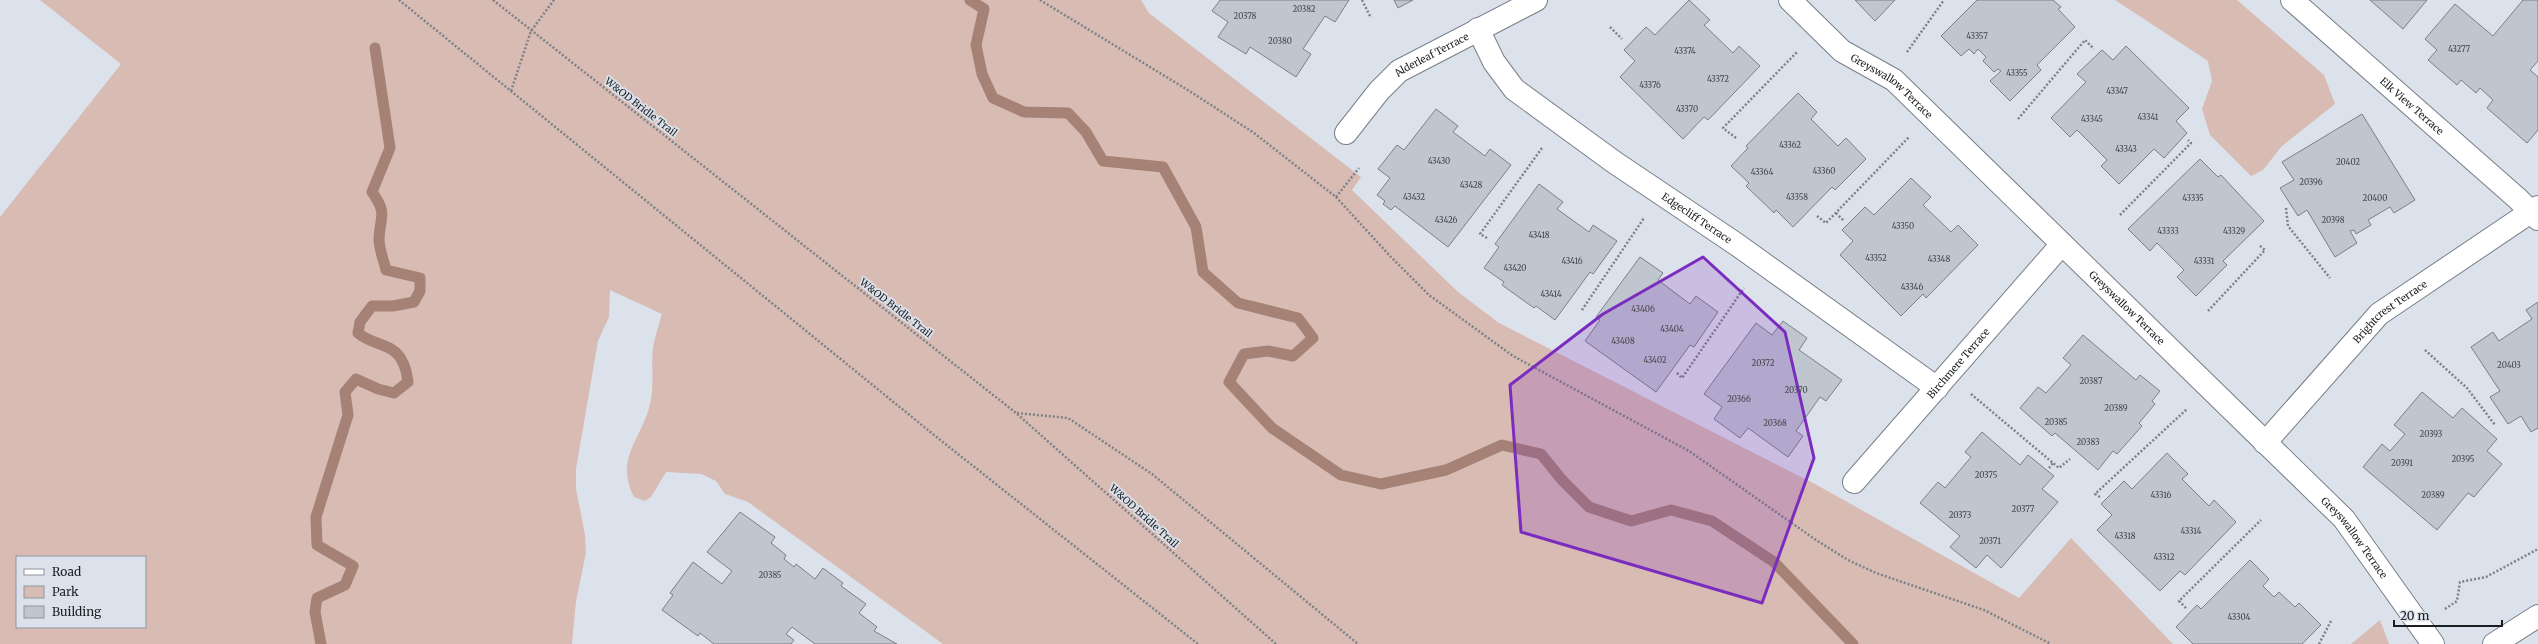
<svg xmlns="http://www.w3.org/2000/svg" width="2538" height="644" font-family="Merriweather,serif">
	<style>
		.green { fill: #d8bbb3; fill-rule: evenodd }
		.lines { fill: none; stroke-linecap: round; stroke-linejoin: round }
		.stream { stroke: #a58176; stroke-width: 11 }
		.building { fill: #c0c6d0; stroke: #7a7f88 }
		.minor-casing { stroke: #797f88; stroke-width: 24 }
		.secondary-casing { stroke: #797f88; stroke-width: 24 }
		.path { stroke: #7d8188; stroke-width: 2.5; stroke-dasharray: 2 2; stroke-linecap: butt }
		.minor { stroke: #fff; stroke-width: 22 }
		.secondary { stroke: #fff; stroke-width: 22 }
		.marked { fill: #7b2cbf; fill-opacity: 0.2; stroke: #7b2cbf; stroke-width: 3; stroke-linejoin: round }
		.labels { text-anchor: middle; dominant-baseline: central; stroke-width: 3.5; stroke-linejoin: round; paint-order: stroke }
		.number-label { font-size: 8px; fill: #44484d }
		.street-label { font-size: 10px; fill: #1b1e21; stroke: #dce2ec }
	</style>
	<rect width="100%" height="100%" fill="#dce2ec"/>
	<!-- green -->
	<g class="green">
		<path d="M40 0H1141L1149 13 1361 177 1352 190 1458 292 1499 323 1815 484 2019 598 2071 538 2173 644H943L748 502 725 494 716 481 701 474 666 472 651 497 645 501 634 497C613 456 645 437 651 399 654 382 651 364 653 347 655 336 659 325 662 314L610 290 609 317 598 341 576 469V489L585 535 586 553 576 601 572 644H0V217L121 64ZM17 557H145V627H17Z"/>
		<polygon points="2115,0 2237,0 2324,75 2335,104 2282,146 2263,170 2251,176 2210,135 2202,109 2212,81 2208,61"/>
		<polygon points="2380,620 2389,644 2351,644"/>
	</g>
	<g class="lines">
		<!-- stream -->
		<g class="stream">
			<polyline points="970,0 984,9 976,45 982,74 993,98 1024,112 1068,113 1086,132 1103,161 1163,167 1196,227 1203,272 1238,303 1298,318 1313,338 1293,356 1268,351 1244,354 1229,382 1272,428 1341,475 1381,484 1446,470 1502,445 1541,454 1562,480 1589,507 1631,521 1671,510 1712,521 1774,562 1853,644"/>
			<path d="M321 644 315 612 317 598 345 585 353 566 317 545 316 517 348 415 345 392 356 379 378 389 394 393 408 382C407 375 406 367 402 361 394 343 371 345 358 333L360 322 372 306H393L414 302 420 291V278L386 270C384 261 379 249 379 239 380 216 388 214 372 192L390 148 375 48"/>
		</g>
	</g>
	<!-- building -->
	<g class="building">
		<polygon points="1220,0 1349,0 1335,22 1325,16 1303,49 1311,54 1296,77 1250,47 1246,54 1218,37 1228,22 1212,11"/>
		<polygon points="1394,0 1413,0 1398,8"/>
		<polygon points="1689,0 1710,20 1704,25 1733,53 1739,46 1760,66 1708,120 1704,117 1683,139 1620,77 1635,61 1624,50 1646,27 1655,35"/>
		<polygon points="1855,0 1895,0 1875,21"/>
		<polygon points="1977,0 2053,0 2061,7 2058,9 2075,27 2037,65 2041,70 2010,101 1990,81 2001,71 1998,69 1994,72 1983,61 1986,57 1978,49 1974,54 1969,49 1961,56 1941,36"/>
		<polygon points="2370,0 2427,0 2403,29"/>
		<polygon points="2523,0 2538,0 2538,61 2530,70 2538,77 2538,130 2527,143 2487,108 2493,100 2480,88 2476,93 2461,80 2457,85 2428,60 2437,50 2425,39 2455,4 2493,36"/>
		<polygon points="2126,46 2189,108 2176,121 2187,133 2164,158 2154,149 2119,184 2101,166 2107,160 2077,130 2070,137 2051,118 2086,82 2077,74 2102,50 2113,60"/>
		<polygon points="1798,93 1817,112 1811,119 1838,146 1846,138 1866,159 1835,190 1832,187 1793,227 1776,210 1774,213 1746,186 1749,183 1731,166 1748,148 1746,146"/>
		<polygon points="1436,109 1458,126 1453,132 1485,156 1490,149 1511,165 1448,247 1395,206 1391,210 1383,204 1385,201 1377,195 1390,178 1378,169 1397,145 1404,150"/>
		<polygon points="2362,114 2415,200 2394,213 2390,207 2368,220 2371,225 2356,234 2354,230 2350,231 2357,243 2335,257 2307,210 2298,216 2280,188 2294,180 2282,162"/>
		<polygon points="2200,159 2218,177 2221,175 2264,221 2223,261 2227,265 2196,296 2177,277 2184,270 2157,243 2150,251 2128,229"/>
		<polygon points="1911,178 1931,197 1923,205 1951,232 1958,225 1978,245 1926,298 1923,294 1901,316 1840,255 1853,241 1842,230 1865,207 1874,215"/>
		<polygon points="1539,184 1563,202 1557,209 1589,232 1593,225 1617,241 1593,274 1590,272 1555,320 1536,306 1534,308 1502,285 1504,282 1484,268 1499,247 1495,244"/>
		<polygon points="1640,257 1663,273 1658,280 1690,304 1696,296 1718,312 1694,347 1690,345 1656,392 1585,341 1600,320 1596,317"/>
		<polygon points="2538,302 2538,428 2531,432 2521,416 2508,424 2490,397 2500,391 2471,347 2493,332 2499,341 2532,319 2526,310"/>
		<polygon points="1783,321 1807,338 1799,350 1842,380 1826,401 1820,397 1796,431 1803,436 1788,457 1748,428 1740,438 1714,419 1722,407 1704,394 1756,323 1772,335"/>
		<polygon points="2083,335 2136,380 2140,375 2160,391 2152,401 2155,404 2139,423 2142,426 2117,454 2113,451 2098,470 2055,433 2052,436 2020,408 2038,387 2046,393 2071,365 2063,358"/>
		<polygon points="2422,392 2453,418 2462,408 2497,439 2487,451 2502,464 2474,497 2468,493 2437,530 2363,467 2382,444 2390,451 2405,434 2394,425"/>
		<polygon points="1982,432 2020,465 2028,455 2054,476 2042,489 2058,502 2001,568 1987,555 1976,568 1950,547 1960,536 1920,503 1938,482 1945,488 1971,457 1965,452"/>
		<polygon points="2167,453 2188,474 2182,479 2209,506 2214,500 2236,522 2185,575 2180,571 2160,591 2097,530 2112,515 2101,504 2124,481 2132,489"/>
		<polygon points="740,512 775,537 771,543 786,555 784,559 794,567 796,564 815,579 823,568 843,583 841,586 866,604 859,613 877,627 874,631 897,644 815,644 792,627 786,634 794,640 791,644 714,644 700,633 698,636 662,610 673,595 670,593 693,562 722,584 732,571 707,552"/>
		<polygon points="2250,560 2269,579 2263,586 2274,597 2279,592 2295,607 2299,603 2321,625 2302,644 2193,644 2176,627 2197,605 2201,609"/>
	</g>
	<g class="lines">
		<defs>
			<g id="minor">
				<path id="s1" d="M1790 0 1842 51 1894 80 2344 519 2433 644"/>
				<path id="s2" d="M2292 0 2518 199 2538 219"/>
				<path id="s3" d="M1478 29 1494 62 1514 89 1614 162 1736 244 1937 388"/>
				<path id="s4" d="M1346 133 1379 91 1399 71 1536 0"/>
				<path id="s5" d="M2265 443 2379 314 2538 207"/>
				<path id="s6" d="M1854 482 2062 244"/>
			</g>
			<polyline id="secondary" points="2494,644 2538,616"/>
		</defs>
		<!-- minor casing -->
		<use href="#minor" class="minor-casing"/>
		<!-- secondary casing -->
		<use href="#secondary" class="secondary-casing"/>
		<!-- path -->
		<g class="path">
			<polyline points="399,0 939,439 1198,644"/>
			<polyline points="493,0 1016,413 1276,644"/>
			<polyline points="1040,0 1191,92 1254,133 1336,197 1390,256 1429,295 1513,356 1689,451 1816,540 1848,560 1876,573 1984,610 2051,644"/>
			<polyline points="1362,0 1371,18"/>
			<polyline points="1610,27 1622,39"/>
			<polyline points="1907,52 1944,0"/>
			<polyline points="511,91 531,31 554,0"/>
			<polyline points="2018,119 2085,40 2094,49"/>
			<polyline points="1736,138 1723,128 1798,51"/>
			<polyline points="1336,197 1359,168"/>
			<polyline points="2286,208 2288,226 2330,278"/>
			<polyline points="1836,213 1844,221"/>
			<polyline points="2120,215 2191,143 2188,140"/>
			<polyline points="1817,216 1826,223 1909,137"/>
			<polyline points="1487,238 1480,234 1542,148"/>
			<polyline points="1582,310 1644,218"/>
			<polyline points="2208,311 2265,250 2259,245"/>
			<polyline points="2425,350 2467,388 2495,425"/>
			<polyline points="1677,373 1682,378 1744,288"/>
			<polyline points="1971,394 2059,468 2070,459"/>
			<polyline points="1017,413 1068,418 1152,474 1358,644"/>
			<polyline points="2049,468 2053,463"/>
			<polyline points="2100,497 2095,494 2187,409"/>
			<polyline points="2186,608 2179,601 2261,520"/>
			<polyline points="2445,609 2457,601 2460,582 2486,577 2538,549"/>
			<polyline points="2319,644 2331,621"/>
		</g>
		<!-- minor -->
		<use href="#minor" class="minor"/>
		<!-- secondary -->
		<use href="#secondary" class="secondary"/>
	</g>
	<!-- marked area -->
	<path class="marked" d="M1703 257 1785 332 1814 458 1762 603 1521 532 1510 385 1603 314Z"/>
	<g class="labels">
		<!-- number labels -->
		<g class="number-label">
			<text x="1304" y="9">20382</text>
			<text x="1245" y="16">20378</text>
			<text x="1977" y="36">43357</text>
			<text x="1280" y="41">20380</text>
			<text x="2459" y="49">43277</text>
			<text x="1685" y="51">43374</text>
			<text x="2017" y="73">43355</text>
			<text x="1718" y="79">43372</text>
			<text x="1650" y="85">43376</text>
			<text x="2117" y="91">43347</text>
			<text x="1687" y="109">43370</text>
			<text x="2148" y="117">43341</text>
			<text x="2092" y="119">43345</text>
			<text x="1790" y="145">43362</text>
			<text x="2126" y="149">43343</text>
			<text x="1439" y="161">43430</text>
			<text x="2348" y="162">20402</text>
			<text x="1824" y="171">43360</text>
			<text x="1762" y="172">43364</text>
			<text x="2311" y="182">20396</text>
			<text x="1471" y="185">43428</text>
			<text x="1414" y="197">43432</text>
			<text x="1797" y="197">43358</text>
			<text x="2193" y="198">43335</text>
			<text x="2375" y="198">20400</text>
			<text x="1446" y="220">43426</text>
			<text x="2333" y="220">20398</text>
			<text x="1903" y="226">43350</text>
			<text x="2168" y="231">43333</text>
			<text x="2234" y="231">43329</text>
			<text x="1539" y="235">43418</text>
			<text x="1876" y="258">43352</text>
			<text x="1939" y="259">43348</text>
			<text x="1572" y="261">43416</text>
			<text x="2204" y="261">43331</text>
			<text x="1515" y="268">43420</text>
			<text x="1912" y="287">43346</text>
			<text x="1551" y="294">43414</text>
			<text x="1643" y="309">43406</text>
			<text x="1672" y="329">43404</text>
			<text x="1623" y="341">43408</text>
			<text x="1655" y="360">43402</text>
			<text x="1763" y="363">20372</text>
			<text x="2509" y="365">20403</text>
			<text x="2091" y="381">20387</text>
			<text x="1796" y="390">20370</text>
			<text x="1739" y="399">20366</text>
			<text x="2116" y="408">20389</text>
			<text x="2056" y="422">20385</text>
			<text x="1775" y="423">20368</text>
			<text x="2431" y="434">20393</text>
			<text x="2088" y="442">20383</text>
			<text x="2463" y="459">20395</text>
			<text x="2402" y="463">20391</text>
			<text x="1986" y="475">20375</text>
			<text x="2161" y="495">43316</text>
			<text x="2433" y="495">20389</text>
			<text x="2023" y="509">20377</text>
			<text x="1960" y="515">20373</text>
			<text x="2191" y="531">43314</text>
			<text x="2125" y="536">43318</text>
			<text x="1990" y="541">20371</text>
			<text x="2164" y="557">43312</text>
			<text x="770" y="575">20385</text>
			<text x="2239" y="617">43304</text>
		</g>
		<!-- street labels -->
		<g class="street-label">
			<text stroke="none"><textPath href="#s4" startOffset="118">Alderleaf Terrace</textPath></text>
			<text stroke="none"><textPath href="#s1" startOffset="134">Greyswallow Terrace</textPath></text>
			<text stroke="none"><textPath href="#s2" startOffset="160">Elk View Terrace</textPath></text>
			<text transform="translate(641 107) rotate(38)">W&amp;OD Bridle Trail</text>
			<text stroke="none"><textPath href="#s3" startOffset="294">Edgecliff Terrace</textPath></text>
			<text stroke="none"><textPath href="#s1" startOffset="458">Greyswallow Terrace</textPath></text>
			<text transform="translate(896 308) rotate(38)">W&amp;OD Bridle Trail</text>
			<text stroke="none"><textPath href="#s5" startOffset="182">Brightcrest Terrace</textPath></text>
			<text stroke="none"><textPath href="#s6" startOffset="158">Birchmere Terrace</textPath></text>
			<text transform="translate(1144 516) rotate(42)">W&amp;OD Bridle Trail</text>
			<text stroke="none"><textPath href="#s1" startOffset="782">Greyswallow Terrace</textPath></text>
		</g>
	</g>
	<!-- legend -->
	<rect x="16" y="556" width="130" height="72" fill="#dce2ec" stroke="#8f949b"/>
	<rect x="24" y="569" width="20" height="6" fill="#ffffff" stroke="#8f949b"/>
	<text x="52" y="576" font-size="12" fill="#1b1e21">Road</text>
	<rect x="24" y="586" width="20" height="12" fill="#d8bbb3" stroke="#8f949b"/>
	<text x="52" y="596" font-size="12" fill="#1b1e21">Park</text>
	<rect x="24" y="606" width="20" height="12" fill="#c0c6d0" stroke="#8f949b"/>
	<text x="52" y="616" font-size="12" fill="#1b1e21">Building</text>
	<!-- scale -->
	<path d="M2394 620v6h108v-6" fill="none" stroke="#1b1e21" stroke-width="2"/>
	<text x="2400" y="620" font-size="12" fill="#1b1e21" stroke="#dce2ec" stroke-width="3" paint-order="stroke">20 m</text>
</svg>
